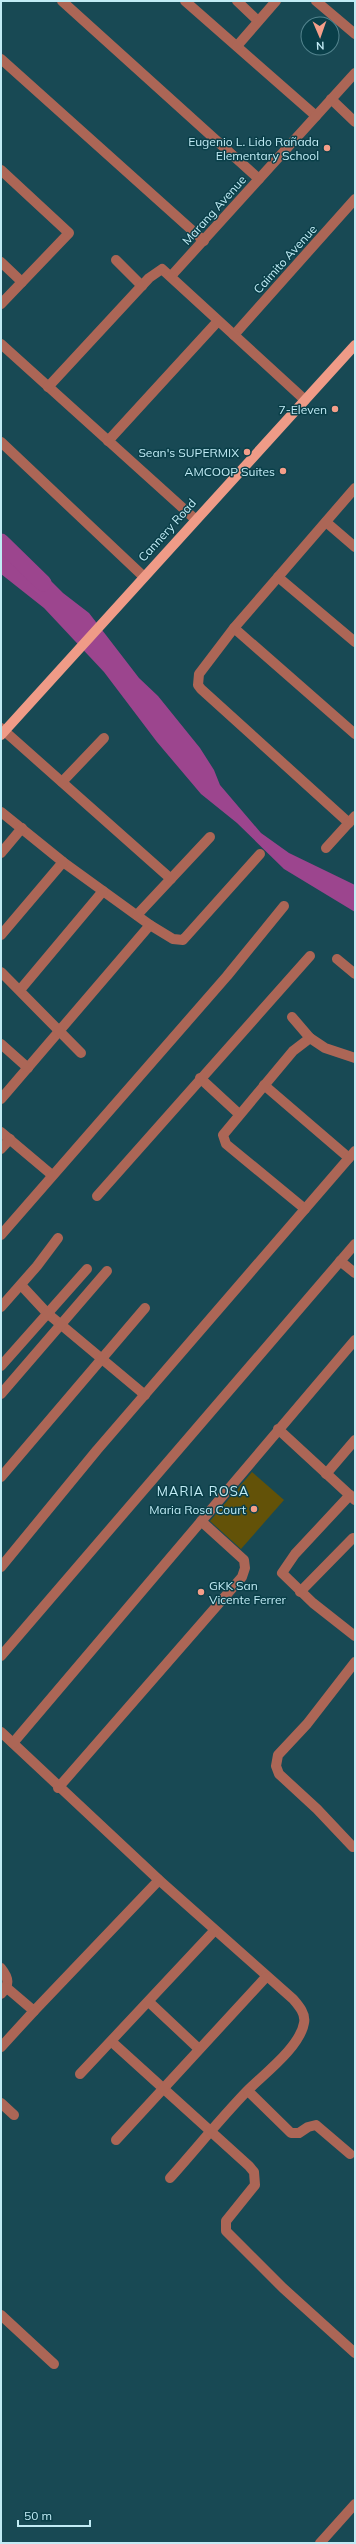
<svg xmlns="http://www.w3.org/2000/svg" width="356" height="2544" font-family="Mulish,sans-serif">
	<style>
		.green { fill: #635208 }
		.water { fill: #9c458e }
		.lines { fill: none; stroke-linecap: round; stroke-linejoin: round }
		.river { stroke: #9c458e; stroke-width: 17 }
		.minor { stroke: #ac6656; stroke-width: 10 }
		.major { stroke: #ef9b87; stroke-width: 10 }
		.poi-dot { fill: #f49e89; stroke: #0a3f49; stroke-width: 1.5 }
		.labels { text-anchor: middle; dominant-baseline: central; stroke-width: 3; stroke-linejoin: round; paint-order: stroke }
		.poi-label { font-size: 12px; fill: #c1ebf5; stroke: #0a3f49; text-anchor: end }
		.street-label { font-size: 12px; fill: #c1ebf5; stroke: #0a3f49 }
		.neighbourhood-label { font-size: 13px; letter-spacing: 1px; fill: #c1ebf5; stroke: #0a3f49 }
	</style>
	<rect width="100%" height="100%" fill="#184954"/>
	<!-- green -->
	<polygon class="green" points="252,1472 284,1500 241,1549 210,1521"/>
	<!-- water -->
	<polygon class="water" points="1,538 26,566 44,574 63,593 89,613 139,678 158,696 200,748 214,770 220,785 261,833 289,853 355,885 355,912 284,869 237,823 201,794 157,742 104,672 44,608 1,574"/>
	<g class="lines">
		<!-- river -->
		<polyline class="river" points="1,542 43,583"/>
		<!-- minor -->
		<g class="minor">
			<polyline points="62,1 259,179"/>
			<polyline points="185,1 316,116"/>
			<polyline points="237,1 258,21"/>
			<polyline points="316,1 355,34"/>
			<polyline points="237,46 276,1"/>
			<polyline points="1,59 204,241"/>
			<polyline points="331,99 355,122"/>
			<polyline points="1,170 69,233 1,304"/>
			<polyline points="116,260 142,286"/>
			<polyline points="1,262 22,282"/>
			<polyline points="172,275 355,73"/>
			<polyline points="234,335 355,199"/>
			<polyline points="1,344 195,519"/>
			<polyline points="48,387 149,278 162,269 305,400"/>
			<polyline points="108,441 218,321"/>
			<polyline points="1,442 143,576"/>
			<polyline points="326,522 355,547"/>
			<polyline points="278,577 355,642"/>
			<polyline points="234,628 355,734"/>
			<polyline points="1,728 171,879"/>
			<polyline points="62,782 104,738"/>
			<polyline points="1,812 63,862 150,925 1,1099"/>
			<polyline points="349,823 201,689 198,685 199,674 234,628 355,488"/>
			<polyline points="326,848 355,816"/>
			<polyline points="1,853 22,828"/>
			<polyline points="137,915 210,837"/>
			<polyline points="150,925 173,939 183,940 260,854"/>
			<polyline points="1,935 63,862"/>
			<polyline points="337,959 355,974"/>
			<polyline points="1,972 81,1053"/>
			<polyline points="20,990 103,891"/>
			<polyline points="292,1017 310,1038"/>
			<polyline points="1,1044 28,1068"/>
			<polyline points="200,1078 239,1114"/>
			<polyline points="264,1085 349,1158"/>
			<polyline points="1,1132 52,1175"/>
			<polyline points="1,1149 10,1139"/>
			<polyline points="97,1196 310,956"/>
			<polyline points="305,1209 226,1144 223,1135 293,1051 310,1038 325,1048 355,1058"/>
			<polyline points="1,1235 227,976 284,906"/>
			<polyline points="340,1261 355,1273"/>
			<polyline points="21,1285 47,1313 145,1395"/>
			<polyline points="1,1307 37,1266 58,1238"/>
			<polyline points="1,1366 87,1269"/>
			<polyline points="1,1394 107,1271"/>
			<polyline points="278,1429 355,1500"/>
			<polyline points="326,1474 355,1440"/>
			<polyline points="1,1477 145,1308"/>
			<polyline points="350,1495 295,1554 282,1573 313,1603 355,1636"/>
			<polyline points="1,1567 97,1450 355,1151"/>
			<polyline points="300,1592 353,1538"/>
			<polyline points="1,1656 355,1244"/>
			<path d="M1 1732 159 1880 293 1999C299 2006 306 2014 304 2023 300 2047 264 2074 247 2091 220 2119 196 2149 170 2178"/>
			<polyline points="13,1743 355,1340"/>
			<polyline points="58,1788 242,1577 245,1568 244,1560 201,1521"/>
			<polyline points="353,1847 317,1809 279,1774 276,1766 278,1755 307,1724 355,1662"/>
			<path d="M1 1968C9 1978 10 1985 1 1994"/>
			<polyline points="7,1988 34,2011 159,1880"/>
			<polyline points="149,2002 199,2049"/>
			<polyline points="112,2042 249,2166 254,2172 255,2185 226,2221 226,2231 283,2288 355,2353"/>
			<polyline points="1,2047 34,2011"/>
			<polyline points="80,2074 214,1931"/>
			<polyline points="248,2091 291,2133 299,2133 308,2127 316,2125 350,2154"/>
			<polyline points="1,2103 14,2115"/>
			<polyline points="116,2140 266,1977"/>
			<polyline points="1,2315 54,2364"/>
			<polyline points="320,2543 355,2504"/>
		</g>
		<!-- major -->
		<polyline class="major" points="1,735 355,345"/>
	</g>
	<!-- markers -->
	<g class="poi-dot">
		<circle cx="327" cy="148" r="4"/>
		<circle cx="335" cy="409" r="4"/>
		<circle cx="247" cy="452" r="4"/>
		<circle cx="283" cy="471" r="4"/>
		<circle cx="254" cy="1509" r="4"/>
		<circle cx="201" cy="1592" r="4"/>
	</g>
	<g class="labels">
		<!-- poi labels -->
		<g class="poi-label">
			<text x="319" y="141">Eugenio L. Lido Rañada<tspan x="319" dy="14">Elementary School</tspan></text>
			<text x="327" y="409">7-Eleven</text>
			<text x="239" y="452">Sean's SUPERMIX</text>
			<text x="275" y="471">AMCOOP Suites</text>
			<text x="246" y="1509">Maria Rosa Court</text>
			<text x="209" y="1585" text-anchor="start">GKK San<tspan x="209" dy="14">Vicente Ferrer</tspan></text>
		</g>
		<!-- street labels -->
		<g class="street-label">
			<text transform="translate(214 210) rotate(-48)">Marang Avenue</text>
			<text transform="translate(285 259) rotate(-48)">Caimito Avenue</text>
			<text transform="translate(167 530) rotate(-48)">Cannery Road</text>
		</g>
		<!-- neighbourhood labels -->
		<g class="neighbourhood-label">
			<text x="203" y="1491">MARIA ROSA</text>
		</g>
	</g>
	<!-- border -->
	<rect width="356" height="2544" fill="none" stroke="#c1ebf5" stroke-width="4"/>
	<!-- north arrow -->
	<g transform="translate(320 36) rotate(178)"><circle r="19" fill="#0a3f49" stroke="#53848e"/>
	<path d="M0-3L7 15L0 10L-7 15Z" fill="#f49e89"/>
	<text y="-6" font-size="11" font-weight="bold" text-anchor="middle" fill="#c1ebf5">N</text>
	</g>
	<!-- scale -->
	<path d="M18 2520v6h72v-6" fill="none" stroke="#c1ebf5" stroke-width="2"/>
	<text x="24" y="2520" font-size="12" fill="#c1ebf5" stroke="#0a3f49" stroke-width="3" paint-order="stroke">50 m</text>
</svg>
